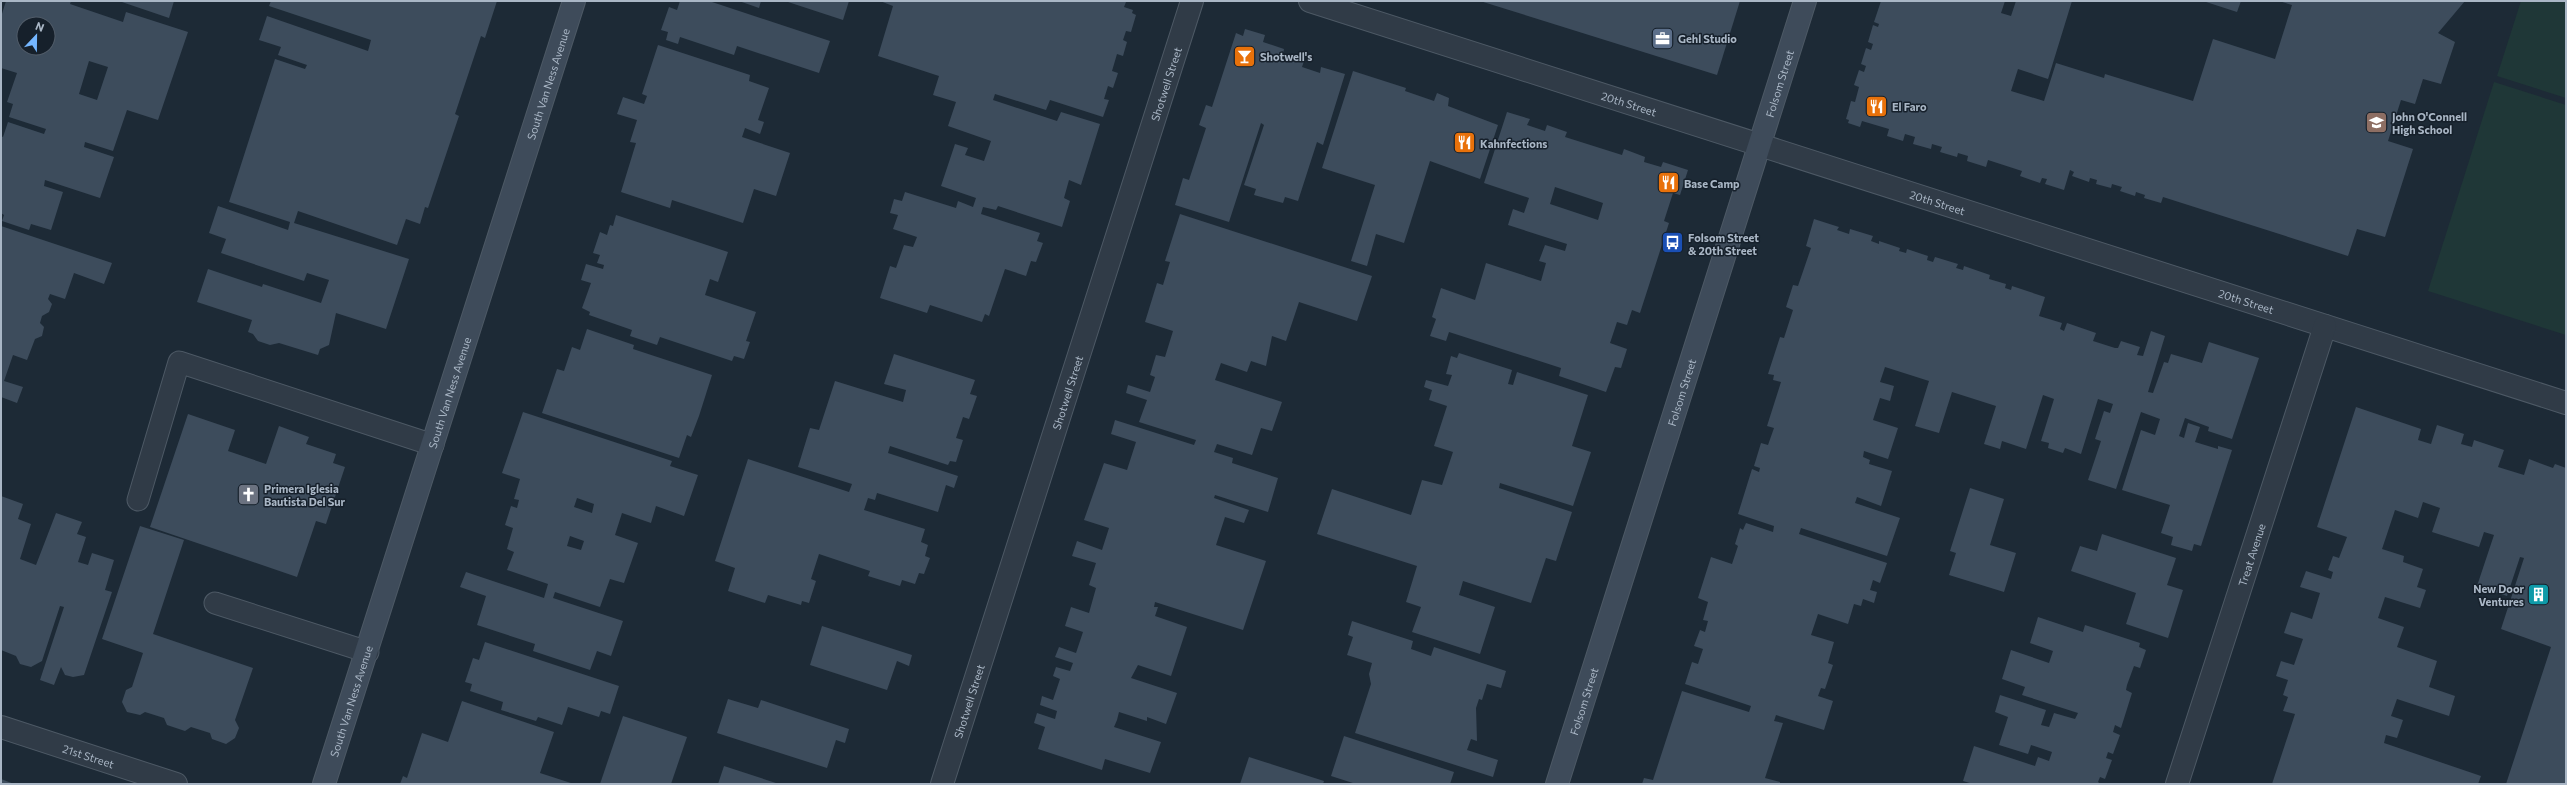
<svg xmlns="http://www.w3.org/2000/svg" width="2567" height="785" font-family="Commissioner,sans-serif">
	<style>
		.green { fill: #1f3737 }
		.building { fill: #3d4c5c; fill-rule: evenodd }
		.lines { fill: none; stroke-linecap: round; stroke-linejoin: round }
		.lane-casing { stroke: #4d5965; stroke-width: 23 }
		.street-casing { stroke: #4d5965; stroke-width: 24 }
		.secondary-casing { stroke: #4d5965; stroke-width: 24 }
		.lane { stroke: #303b47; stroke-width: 21 }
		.street { stroke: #303b47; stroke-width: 22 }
		.secondary { stroke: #3e4b5a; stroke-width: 22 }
		.labels { text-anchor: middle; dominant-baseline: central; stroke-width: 3; stroke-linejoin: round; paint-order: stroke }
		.poi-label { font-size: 11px; font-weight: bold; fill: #a9b6c5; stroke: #16202b; text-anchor: start }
		.street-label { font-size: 11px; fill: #a9b6c5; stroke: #16202b }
	</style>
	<rect width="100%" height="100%" fill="#1d2a36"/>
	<!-- green -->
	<g class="green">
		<polygon points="2521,1 2566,1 2566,98 2497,76"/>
		<polygon points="2494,82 2566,105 2566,335 2428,291"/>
	</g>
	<!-- building -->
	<g class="building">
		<path d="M6 1H71L70 4 123 22 126 12 188 32 158 120 127 110 113 151 85 142 84 147 114 157 100 198 45 180 44 186 63 192 51 230 31 224 29 230 2 221 4 215 1 213V136L3 137 8 122 44 134 46 129 9 117 13 104 7 102 17 73 1 68V17ZM24 24H48V48H24ZM89 61 108 67 97 100 79 94Z"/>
		<polygon points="119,1 174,1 169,18"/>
		<polygon points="271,1 497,1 485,38 481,36 455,114 459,116 428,208 425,207 420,224 406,219 397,245 298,211 294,223 409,259 386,329 336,313 329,345 320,349 318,355 279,343 270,345 258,341 253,334 248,332 252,320 197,302 208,269 262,287 263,284 321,303 329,280 307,273 304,281 221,253 226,239 209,233 218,206 288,230 290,222 229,202 275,59 305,69 307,65 278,55 281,47 259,40 267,16 368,51 371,40 269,6"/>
		<polygon points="680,1 709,1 830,41 819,73 737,46 734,55 680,37 678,44 666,40 668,32 661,30 669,7 677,10"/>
		<polygon points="739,1 761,1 759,8"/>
		<polygon points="785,1 849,1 843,20"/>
		<polygon points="880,1 1124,1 1126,2 1124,7 1133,10 1132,13 1136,15 1131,32 1126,31 1123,40 1127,42 1123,56 1117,54 1112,71 1118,73 1113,88 1108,86 1104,99 1109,100 1103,117 1050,100 1046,110 995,94 993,100 1057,121 1061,112 1100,124 1081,185 1069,180 1064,198 1070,201 1062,227 998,206 996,210 983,207 981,214 1040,233 1037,241 1043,243 1036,262 1031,261 1026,276 1005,269 989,316 985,314 982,322 930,305 927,313 880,298 890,266 896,268 904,245 913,247 917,237 893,229 898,215 890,213 894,199 902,201 905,192 956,208 958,201 973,207 976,198 941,186 955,144 968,148 965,155 984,161 991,141 948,126 956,102 933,95 939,76 878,56 893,6"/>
		<polygon points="1480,1 1740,1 1717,75"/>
		<polygon points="1881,1 2005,1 2001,13 2011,16 2016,1 2072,1 2048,79 2018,69 2011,91 2044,101 2056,63 2104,78 2105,74 2193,101 2213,39 2275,59 2292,5 2279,1 2465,1 2438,33 2455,42 2441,84 2423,79 2415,104 2401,100 2388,141 2413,149 2385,237 2357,229 2348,256 2163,197 2161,203 2144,198 2145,195 2136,192 2135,196 2120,191 2122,187 2112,184 2111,188 2096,184 2097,180 2090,178 2089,182 2072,176 2074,172 2070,170 2064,190 2045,184 2047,179 2042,178 2040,183 2020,176 2022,171 1988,160 1986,167 1967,161 1968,156 1958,153 1957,157 1940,152 1942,147 1932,144 1931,149 1913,144 1915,137 1905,134 1903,141 1887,136 1889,129 1862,121 1860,127 1848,123 1849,120 1846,119 1848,112 1851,101 1855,102 1859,87 1854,85 1859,70 1864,72 1866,66 1861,64 1866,48 1871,50 1873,44 1868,42 1873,25 1878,27 1879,24 1874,22"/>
		<polygon points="2203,1 2241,1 2237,12"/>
		<polygon points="1245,29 1265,35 1263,42 1284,49 1283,54 1304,61 1302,67 1320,73 1321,67 1345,74 1323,145 1317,142 1298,201 1285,197 1283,203 1254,195 1256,189 1244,185 1264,125 1261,123 1229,222 1175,205 1183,178 1189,180 1206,128 1199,125 1206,105 1212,107 1236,33 1243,36"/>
		<polygon points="658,45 750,75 749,81 769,88 758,120 764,122 760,134 745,128 742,137 790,153 776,196 754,189 743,223 672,200 670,208 621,192 636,143 630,142 637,120 617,114 623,97 644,104 647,96 642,94"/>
		<polygon points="1353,71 1406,88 1405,91 1434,101 1437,93 1449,98 1448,106 1498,125 1480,179 1430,161 1404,243 1376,234 1367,266 1351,261 1375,185 1322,168"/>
		<path d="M1507 112 1530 119 1527 125 1545 131 1547 125 1567 132 1565 137 1622 155 1624 149 1645 157 1644 162 1661 167 1663 162 1688 170 1680 195 1673 193 1664 221 1669 223 1640 313 1632 310 1627 325 1617 322 1610 343 1627 349 1621 368 1615 367 1606 392 1559 376 1561 368 1449 332 1446 341 1430 336 1436 319 1432 317 1441 288 1475 300 1486 263 1541 281 1546 263 1539 261 1545 245 1565 251 1567 244 1508 225 1513 209 1524 213 1529 198 1484 183ZM1555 187 1603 203 1598 220 1550 204Z"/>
		<polygon points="1180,214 1372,276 1357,321 1299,302 1286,341 1272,336 1266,366 1251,361 1247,372 1221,363 1215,380 1282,402 1272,431 1261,428 1252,455 1217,444 1214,452 1233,458 1232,463 1278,478 1268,512 1215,495 1214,498 1249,510 1244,523 1225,517 1216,545 1266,561 1243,630 1155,602 1154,607 1158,607 1155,616 1187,627 1171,676 1138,665 1131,678 1177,693 1166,724 1147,717 1147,721 1119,712 1117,720 1114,727 1161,742 1150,773 1105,759 1102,770 1038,749 1045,727 1034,723 1037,713 1055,719 1057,711 1040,705 1042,696 1053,700 1060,679 1053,676 1056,667 1070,671 1073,663 1055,657 1059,647 1076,653 1083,632 1065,626 1071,607 1089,613 1096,588 1089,585 1096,563 1072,556 1077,541 1102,550 1109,528 1084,520 1104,463 1127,470 1136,442 1111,434 1115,420 1194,445 1196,440 1139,422 1147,400 1126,393 1128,385 1150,392 1155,377 1150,375 1156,355 1165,357 1173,331 1145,322 1157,283 1163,285 1170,262 1165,261"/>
		<polygon points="616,215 728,252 718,282 710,279 705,295 756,312 746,341 750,342 744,359 734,356 732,361 660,337 657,345 630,336 632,330 589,315 590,312 582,308 591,283 581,280 586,264 603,269 604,265 597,263 600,255 593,253 600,232 607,235 610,225 613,226"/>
		<polygon points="1814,219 1839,227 1837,230 1849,234 1850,229 1873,236 1871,241 1879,244 1879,241 1900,248 1899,251 1906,253 1907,249 1928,256 1927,260 1933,262 1935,257 1958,264 1956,268 1963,270 1964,266 1990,275 1989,279 2006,284 2005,288 2011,290 2012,286 2045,297 2039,316 2062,323 2060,329 2064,331 2067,323 2096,333 2093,341 2115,348 2118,348 2121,341 2140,347 2137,355 2143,356 2151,331 2165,336 2148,392 2153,393 2164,362 2168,363 2171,354 2202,363 2209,342 2259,358 2232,439 2208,431 2209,427 2185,418 2179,436 2184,438 2188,423 2200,427 2195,442 2218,449 2218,446 2232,450 2201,546 2194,544 2192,551 2171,545 2173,537 2161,533 2170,505 2122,490 2141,430 2155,435 2160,419 2141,412 2116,489 2088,480 2101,441 2095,439 2104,411 2110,413 2113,404 2098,399 2081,454 2065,448 2063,453 2048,448 2049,443 2041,441 2054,399 2043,395 2026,449 2002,441 2000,449 1984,444 1996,406 1952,392 1939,433 1915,426 1929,381 1885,367 1880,382 1894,386 1890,401 1880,398 1873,420 1898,428 1888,459 1864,451 1863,457 1870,460 1869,464 1892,471 1881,506 1857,497 1855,503 1900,518 1887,556 1801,528 1799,534 1887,563 1880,583 1873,580 1870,590 1877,592 1874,603 1863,599 1861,606 1854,604 1848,624 1818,614 1811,635 1834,642 1828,663 1833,665 1825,689 1821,688 1818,696 1833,701 1824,730 1776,715 1774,721 1783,723 1765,778 1780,782 1780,784 1642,784 1644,778 1653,780 1682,691 1749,712 1751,706 1685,684 1692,662 1698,664 1703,649 1694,646 1700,630 1705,632 1708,621 1703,620 1708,602 1698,598 1711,557 1732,564 1738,546 1735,544 1740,528 1743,530 1746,523 1773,532 1774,526 1738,514 1752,469 1759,472 1760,468 1754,466 1761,443 1768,445 1774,428 1767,426 1781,382 1773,380 1774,375 1768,374 1780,337 1784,338 1793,310 1786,307 1793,285 1798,286 1811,248 1806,246"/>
		<polygon points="1,226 112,263 104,284 74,273 65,299 50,294 48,299 52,304 49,312 42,316 40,323 44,327 42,336 35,339 27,360 13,355 4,381 23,387 17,403 1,397"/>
		<polygon points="587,329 634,345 633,349 712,375 699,416 691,437 687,435 679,458 542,413 557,369 564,371 572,347 580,350"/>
		<polygon points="1459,353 1512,370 1508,384 1513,385 1517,372 1588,395 1572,446 1591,452 1573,506 1500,483 1499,488 1572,512 1556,561 1546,558 1531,603 1463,581 1459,595 1495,607 1480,654 1412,632 1421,607 1406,602 1417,566 1317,534 1332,489 1411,515 1422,480 1442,485 1453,452 1434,446 1447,406 1429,400 1432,390 1424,387 1426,380 1448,386 1452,375 1446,374 1451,356 1457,358"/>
		<polygon points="894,354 975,380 970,394 977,396 969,419 963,417 956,438 963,440 956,462 950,461 948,465 890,446 888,453 958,476 954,488 946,485 938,512 877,493 875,500 868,498 864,510 925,529 921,542 928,545 925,556 930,558 924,574 919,573 915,584 902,580 900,586 868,576 870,571 819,554 811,579 816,581 809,603 802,601 801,605 768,595 765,603 728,591 735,568 715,561 748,459 849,492 852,484 798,467 810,428 819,430 835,381 903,402 906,390 884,384"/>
		<polygon points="2356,407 2421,429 2418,440 2431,444 2437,425 2464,434 2461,444 2472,447 2474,440 2504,450 2498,467 2524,475 2529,459 2553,468 2555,464 2566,468 2566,784 2506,784 2551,647 2501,629 2524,558 2520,557 2507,596 2477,586 2494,535 2484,532 2479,547 2432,532 2440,508 2423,502 2418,518 2395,510 2382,549 2404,556 2403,562 2423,569 2417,587 2426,590 2420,608 2385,597 2378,618 2404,627 2397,647 2437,661 2429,687 2455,696 2449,716 2397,699 2391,716 2403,720 2397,738 2386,735 2384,743 2481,776 2478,784 2272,784 2295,714 2283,711 2288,697 2283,695 2288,680 2276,676 2281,661 2294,665 2303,639 2284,633 2291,612 2312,619 2320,593 2300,587 2306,571 2331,579 2333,572 2328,570 2333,556 2339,558 2347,537 2317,527"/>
		<path d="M523 412 672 461 670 466 698 475 684 516 656 506 651 523 622 513 615 535 638 543 624 583 610 579 600 607 555 592 553 598 623 621 611 656 597 651 590 670 533 651 535 644 477 625 486 596 460 587 466 572 544 598 548 584 507 570 514 552 507 549 513 528 505 525 511 506 517 508 519 500 514 499 520 479 502 473ZM577 498 594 504 592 513 574 507ZM570 536 584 541 581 550 567 546Z"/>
		<polygon points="188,414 235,430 228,451 266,464 279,426 309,437 306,444 336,454 333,463 345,467 326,524 316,521 297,577 150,527"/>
		<polygon points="1970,488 2004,499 1990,545 2016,553 2004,592 1949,575 1956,553 1950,551"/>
		<polygon points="1,496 23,504 18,519 31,524 20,559 36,565 56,513 82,522 77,534 86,537 78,562 88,565 92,553 114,560 105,590 112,592 84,675 73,677 65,675 61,667 54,685 40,680 64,607 60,606 42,661 31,667 20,664 16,656 1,650"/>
		<polygon points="140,526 184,540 153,634 253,668 235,720 239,728 235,738 226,744 212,739 210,733 191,727 185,731 167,725 164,718 145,712 140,715 127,712 122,702 126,690 132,687 143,653 102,639"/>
		<polygon points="2102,534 2176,558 2167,585 2183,590 2168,638 2126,624 2136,593 2071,571 2080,546 2097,551"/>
		<polygon points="2038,617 2083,632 2085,625 2140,643 2139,647 2146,650 2140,668 2134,666 2127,685 2126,690 2132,693 2121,728 2115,725 2113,732 2120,735 2113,754 2108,752 2106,758 2112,760 2105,779 2100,777 2098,782 2101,784 1973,784 1963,781 1974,746 2035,766 2038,757 2049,761 2052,752 2031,745 2028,754 1999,745 2008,717 1995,712 2000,695 2046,710 2041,725 2049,727 2054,713 2075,719 2078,713 2022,695 2025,687 2002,679 2011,650 2049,663 2053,651 2030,643"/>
		<polygon points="1352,621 1413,641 1411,649 1431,656 1434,647 1506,671 1501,688 1487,684 1482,700 1479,699 1476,708 1477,741 1471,739 1467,750 1498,760 1493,777 1355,733 1371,684 1369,674 1372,663 1347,655 1353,637 1348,635"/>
		<polygon points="822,626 912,655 909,666 897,661 887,690 810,665"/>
		<polygon points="485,642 619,686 610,714 601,711 599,717 568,707 562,725 538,717 536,721 501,710 503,702 470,691 472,684 465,682 473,658 479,660"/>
		<polygon points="728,699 758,708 761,700 849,729 845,743 836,740 827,768 717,733"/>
		<polygon points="462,701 554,732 540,773 574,784 400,784 403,776 407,778 422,733 448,742"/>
		<polygon points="623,716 687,737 671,784 600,784"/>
		<polygon points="1344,736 1454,772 1450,784 1356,784 1331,776"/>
		<polygon points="1249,757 1324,781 1323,784 1240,784"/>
		<polygon points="724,766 779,784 718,784"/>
		<polygon points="1,779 14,784 1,784"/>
	</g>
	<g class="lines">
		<defs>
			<g id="lane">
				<polyline points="138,500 179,362 433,445"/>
				<polyline points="215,603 368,652"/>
			</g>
			<g id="street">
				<path id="s1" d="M1310 1 2566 403"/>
				<path id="s2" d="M1 727 176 784"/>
				<path id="s3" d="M942 784 1192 1"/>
				<path id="s4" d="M2177 784 2325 326"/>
			</g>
			<g id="secondary">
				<path id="s5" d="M324 784 574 1"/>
				<path id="s6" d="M1557 784 1805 1"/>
			</g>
		</defs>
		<!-- lane casing -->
		<use href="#lane" class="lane-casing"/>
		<!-- street casing -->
		<use href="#street" class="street-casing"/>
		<!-- secondary casing -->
		<use href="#secondary" class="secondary-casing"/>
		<!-- lane -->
		<use href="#lane" class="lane"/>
		<!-- street -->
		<use href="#street" class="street"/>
		<!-- secondary -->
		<use href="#secondary" class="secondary"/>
	</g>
	<!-- icons -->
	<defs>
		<symbol id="office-square" viewBox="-11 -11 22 22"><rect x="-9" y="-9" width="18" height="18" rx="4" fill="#5c6f8a" stroke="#16202b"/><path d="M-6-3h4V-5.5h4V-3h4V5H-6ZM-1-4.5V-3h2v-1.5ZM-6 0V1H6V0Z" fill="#fff"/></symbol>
		<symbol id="bar-square" viewBox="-11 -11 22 22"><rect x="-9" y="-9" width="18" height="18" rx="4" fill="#e8710a" stroke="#16202b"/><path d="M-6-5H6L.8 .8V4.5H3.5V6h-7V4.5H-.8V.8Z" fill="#fff"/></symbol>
		<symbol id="restaurant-square" viewBox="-11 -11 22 22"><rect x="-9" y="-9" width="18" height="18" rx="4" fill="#e8710a" stroke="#16202b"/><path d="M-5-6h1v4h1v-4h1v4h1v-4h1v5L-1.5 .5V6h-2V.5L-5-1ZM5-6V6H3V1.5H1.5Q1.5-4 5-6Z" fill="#fff"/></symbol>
		<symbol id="school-square" viewBox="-11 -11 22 22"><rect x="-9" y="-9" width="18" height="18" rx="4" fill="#8d6e63" stroke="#16202b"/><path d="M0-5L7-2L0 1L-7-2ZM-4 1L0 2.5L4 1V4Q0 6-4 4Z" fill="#fff"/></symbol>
		<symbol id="bus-square" viewBox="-11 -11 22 22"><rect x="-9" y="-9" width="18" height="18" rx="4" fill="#1a4fb4" stroke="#16202b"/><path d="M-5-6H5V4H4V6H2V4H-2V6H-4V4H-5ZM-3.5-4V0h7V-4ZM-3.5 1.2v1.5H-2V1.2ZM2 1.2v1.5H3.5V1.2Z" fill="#fff"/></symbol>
		<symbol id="church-square" viewBox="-11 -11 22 22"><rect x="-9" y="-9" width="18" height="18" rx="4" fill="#6b7280" stroke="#16202b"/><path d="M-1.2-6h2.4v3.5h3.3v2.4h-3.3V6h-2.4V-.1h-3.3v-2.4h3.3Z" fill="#fff"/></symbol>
		<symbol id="building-square" viewBox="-11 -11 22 22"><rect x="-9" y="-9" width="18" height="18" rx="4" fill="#0f9aa8" stroke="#16202b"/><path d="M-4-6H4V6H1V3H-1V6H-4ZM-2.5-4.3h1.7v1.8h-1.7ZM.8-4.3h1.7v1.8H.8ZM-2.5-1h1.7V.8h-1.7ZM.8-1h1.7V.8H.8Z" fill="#fff"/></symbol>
	</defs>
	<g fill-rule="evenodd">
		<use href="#office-square" x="1650" y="26" width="25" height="25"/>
		<use href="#bar-square" x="1232" y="44" width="25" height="25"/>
		<use href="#restaurant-square" x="1864" y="94" width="25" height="25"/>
		<use href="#school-square" x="2364" y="110" width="25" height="25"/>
		<use href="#restaurant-square" x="1452" y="130" width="25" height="25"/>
		<use href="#restaurant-square" x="1656" y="170" width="25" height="25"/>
		<use href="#bus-square" x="1660" y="230" width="25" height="25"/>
		<use href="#church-square" x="236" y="482" width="25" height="25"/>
		<use href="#building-square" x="2526" y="582" width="25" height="25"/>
	</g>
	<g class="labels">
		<!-- poi labels -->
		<g class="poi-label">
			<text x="1678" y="38">Gehl Studio</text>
			<text x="1260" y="56">Shotwell's</text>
			<text x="1892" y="106">El Faro</text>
			<text x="2392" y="116">John O'Connell<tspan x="2392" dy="13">High School</tspan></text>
			<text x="1480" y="143">Kahnfections</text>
			<text x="1684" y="183">Base Camp</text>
			<text x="1688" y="237">Folsom Street<tspan x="1688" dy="13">&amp; 20th Street</tspan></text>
			<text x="264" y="488">Primera Iglesia<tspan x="264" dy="13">Bautista Del Sur</tspan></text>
			<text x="2524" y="588" text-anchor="end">New Door<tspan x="2524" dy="13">Ventures</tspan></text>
		</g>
		<!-- street labels -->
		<g class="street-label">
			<text stroke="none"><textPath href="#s5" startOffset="735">South Van Ness Avenue</textPath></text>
			<text stroke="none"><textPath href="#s3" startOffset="735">Shotwell Street</textPath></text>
			<text stroke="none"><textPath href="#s6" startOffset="735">Folsom Street</textPath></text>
			<text stroke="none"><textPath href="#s1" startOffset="335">20th Street</textPath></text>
			<text stroke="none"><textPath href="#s1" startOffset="659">20th Street</textPath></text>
			<text stroke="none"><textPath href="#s1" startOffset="983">20th Street</textPath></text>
			<text stroke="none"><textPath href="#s6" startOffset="411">Folsom Street</textPath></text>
			<text stroke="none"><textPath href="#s5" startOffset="411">South Van Ness Avenue</textPath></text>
			<text stroke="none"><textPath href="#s3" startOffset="411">Shotwell Street</textPath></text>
			<text stroke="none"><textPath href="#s4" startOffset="241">Treat Avenue</textPath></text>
			<text stroke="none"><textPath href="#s5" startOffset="87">South Van Ness Avenue</textPath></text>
			<text stroke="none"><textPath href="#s3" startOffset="87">Shotwell Street</textPath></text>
			<text stroke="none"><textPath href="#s6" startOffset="87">Folsom Street</textPath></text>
			<text stroke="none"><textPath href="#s2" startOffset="92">21st Street</textPath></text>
		</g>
	</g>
	<!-- border -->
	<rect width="2567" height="785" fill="none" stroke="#a9b6c5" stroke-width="4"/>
	<!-- north arrow -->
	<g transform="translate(36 36) rotate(22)"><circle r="19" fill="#16202b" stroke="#515c69"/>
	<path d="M0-3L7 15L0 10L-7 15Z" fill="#74b6ff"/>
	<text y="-6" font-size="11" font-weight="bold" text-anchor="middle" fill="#a9b6c5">N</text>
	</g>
</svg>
